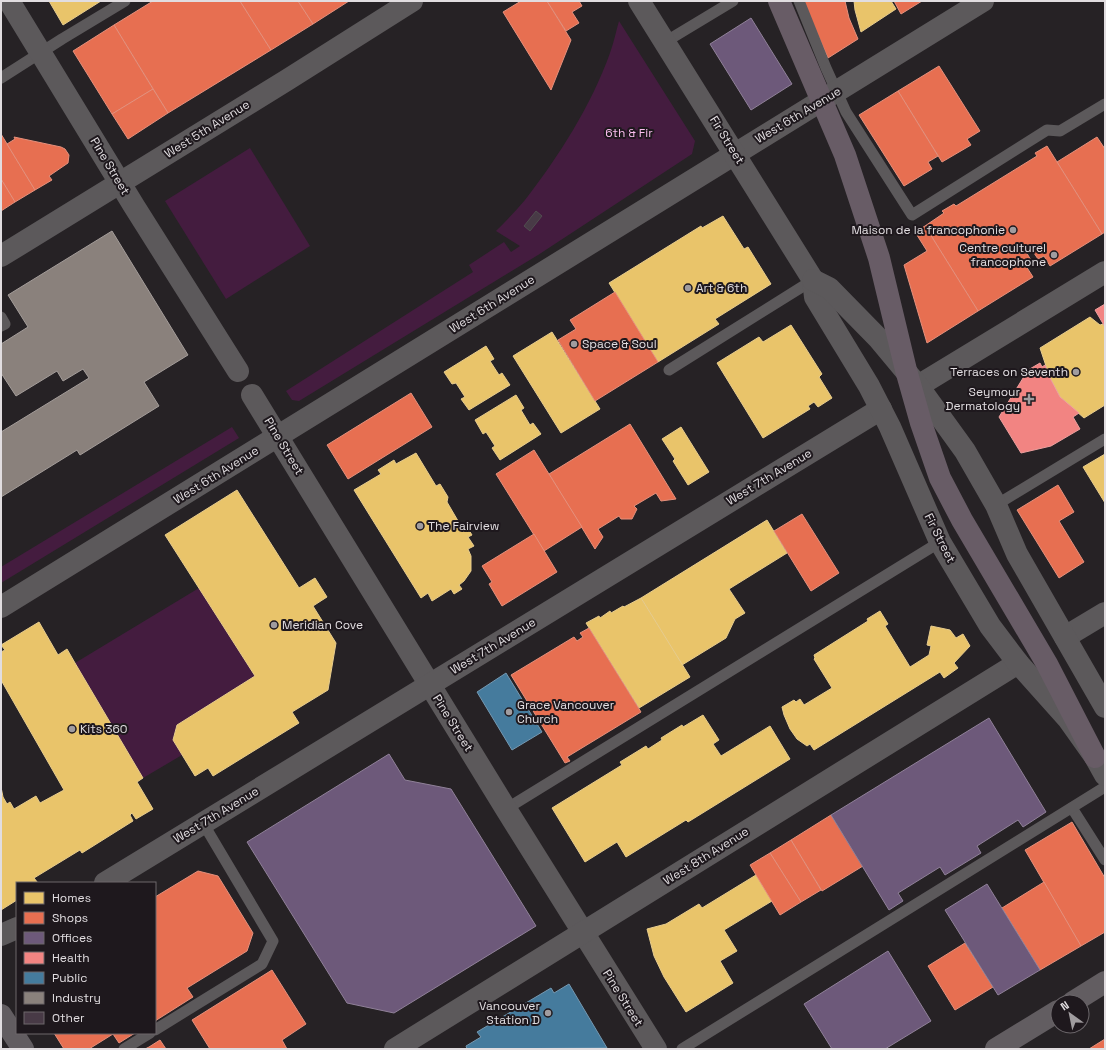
<svg xmlns="http://www.w3.org/2000/svg" width="1106" height="1050" font-family="'Space Grotesk',sans-serif">
	<style>
		.green { fill: #441c3f }
		.homes { fill: #e9c46a; stroke: #e7cc8d }
		.shops { fill: #e76f51; stroke: #e5907c }
		.offices { fill: #6d597a; stroke: #908199 }
		.health { fill: #f28482; stroke: #ed9f9e }
		.public { fill: #457b9d; stroke: #7498b1 }
		.industry { fill: #8a817c; stroke: #a49d9a }
		.building { fill: #483a46; stroke: #514e50 }
		.lines { fill: none; stroke-linecap: round; stroke-linejoin: round }
		.service { stroke: #5c595b; stroke-width: 11 }
		.minor { stroke: #5c595b; stroke-width: 22 }
		.tertiary { stroke: #5c595b; stroke-width: 22 }
		.secondary { stroke: #625d61; stroke-width: 22 }
		.trunk { stroke: #685c66; stroke-width: 22 }
		.poi-dot { fill: #a09c9f; stroke: #1e181d; stroke-width: 1.5 }
		.labels { text-anchor: middle; dominant-baseline: central; stroke-width: 4; stroke-linejoin: round; paint-order: stroke }
		.street-label { font-size: 12px; fill: #e1dde0; stroke: #1e181d }
		.park-label { font-size: 12px; fill: #fbbeef; stroke: #1e181d }
		.poi-label { font-size: 12px; fill: #e1dde0; stroke: #1e181d; text-anchor: start }
	</style>
	<rect width="100%" height="100%" fill="#262225"/>
	<!-- green -->
	<g class="green">
		<path d="M619 21 695 141 692 154 538 255 299 401 292 400 286 391 473 272 469 265 504 242 511 252 520 246 496 231C506 221 516 211 525 200 559 156 591 106 610 53 614 42 616 31 619 21Z"/>
		<polygon points="250,148 310,246 226,299 165,201"/>
		<polygon points="232,427 239,438 1,583 1,567"/>
		<polygon points="199,588 255,676 177,725 173,740 182,755 143,778 75,663"/>
	</g>
	<!-- homes -->
	<g class="homes">
		<polygon points="49,1 101,1 63,25"/>
		<polygon points="854,1 891,1 896,9 861,32 855,10"/>
		<polygon points="723,216 744,249 748,247 771,284 715,319 719,324 658,362 609,283 701,226 702,228"/>
		<polygon points="1090,317 1100,325 1103,324 1105,327 1105,405 1084,418 1060,397 1050,378 1040,348"/>
		<polygon points="791,325 822,374 819,377 832,398 818,407 814,402 808,406 810,409 763,438 717,363 759,337 763,342"/>
		<polygon points="552,332 600,409 561,433 513,356"/>
		<polygon points="486,346 494,359 490,361 499,375 502,373 510,385 469,410 461,399 465,397 456,383 452,384 444,372"/>
		<polygon points="516,395 524,408 521,410 530,425 533,423 541,434 500,460 492,448 495,446 486,432 483,434 475,420"/>
		<polygon points="681,427 709,472 688,485 673,461 675,459 662,439"/>
		<polygon points="416,453 436,486 440,484 448,497 447,502 461,526 467,527 472,535 468,537 474,546 468,549 471,556 471,571 464,581 459,585 462,589 454,594 451,589 432,601 428,593 421,598 354,490 381,474 378,470 394,460 396,464"/>
		<polygon points="1105,454 1105,503 1083,467"/>
		<polygon points="237,490 299,588 315,578 327,597 313,606 336,643 328,690 292,712 299,723 213,776 208,768 195,776 173,740 177,725 255,676 165,535"/>
		<polygon points="767,520 787,553 729,589 745,613 735,619 726,638 682,665 641,598"/>
		<polygon points="641,598 690,677 639,708 586,623 599,616 600,618 610,611 611,613 623,606 624,607"/>
		<polygon points="880,611 888,624 885,626 910,667 929,655 931,646 927,645 931,626 950,630 956,638 963,634 970,646 954,663 958,668 944,678 940,672 814,750 810,744 807,746 797,739 790,729 784,715 782,707 794,700 796,702 800,699 804,705 832,688 814,659 815,658 814,655 868,621 867,619"/>
		<polygon points="39,622 58,655 67,649 75,663 143,778 137,782 153,809 136,819 132,813 130,815 133,821 82,853 80,850 34,878 38,883 17,883 17,900 1,910 1,787 3,797 7,804 10,802 14,809 36,796 40,803 64,790 1,680 1,652 5,650 1,645"/>
		<polygon points="703,715 719,740 713,744 721,756 770,726 790,759 688,822 686,820 626,857 617,842 585,862 552,808 622,765 620,762 646,746 648,749 662,740 661,738 682,725 683,727"/>
		<polygon points="756,875 772,901 724,930 737,951 720,961 733,983 686,1012 664,977 654,956 647,929 666,924 699,904 702,908"/>
	</g>
	<!-- shops -->
	<g class="shops">
		<polygon points="153,1 240,1 271,50 168,113 114,25"/>
		<polygon points="240,1 298,1 313,24 271,50"/>
		<polygon points="298,1 349,1 313,24"/>
		<polygon points="521,1 547,1 571,40 551,90 503,12"/>
		<polygon points="547,1 579,1 582,6 572,12 579,23 566,31"/>
		<polygon points="803,1 845,1 849,18 858,39 828,58"/>
		<polygon points="894,1 922,1 901,14"/>
		<polygon points="114,25 153,89 112,114 73,51"/>
		<polygon points="939,66 980,131 967,139 971,145 942,162 898,91"/>
		<polygon points="153,89 168,113 128,139 112,114"/>
		<polygon points="898,91 938,156 928,162 932,169 904,186 859,115"/>
		<polygon points="1,134 35,190 15,202 1,179"/>
		<polygon points="14,137 61,147 65,149 69,155 68,163 49,176 52,180 35,190 7,144 15,139"/>
		<polygon points="1097,137 1105,149 1105,232 1102,234 1057,162"/>
		<polygon points="1047,146 1102,234 1050,266 1044,256 1038,259 1030,247 1027,248 1025,250 1032,262 1026,266 1033,277 978,311 925,226 944,213 942,211 954,204 956,206 1037,156 1035,153"/>
		<polygon points="1,179 15,202 1,211"/>
		<polygon points="925,226 978,311 927,343 904,265 927,251 915,232"/>
		<polygon points="615,292 658,362 595,401 558,340 576,329 570,320"/>
		<polygon points="411,393 432,427 348,479 327,445"/>
		<polygon points="630,424 676,499 661,501 656,493 634,506 637,509 632,519 621,519 619,516 598,529 603,537 595,549 549,474"/>
		<polygon points="534,450 582,527 544,551 496,474"/>
		<polygon points="1058,485 1074,512 1059,521 1084,562 1059,578 1017,510"/>
		<polygon points="802,514 839,573 811,591 774,531"/>
		<polygon points="534,534 557,572 502,606 489,584 492,582 482,566"/>
		<polygon points="589,628 641,712 567,757 570,761 565,763 511,675 574,637 577,641 583,637 580,633"/>
		<polygon points="831,815 863,866 822,891 791,840"/>
		<polygon points="1072,822 1105,878 1105,932 1081,946 1025,850"/>
		<polygon points="791,840 821,890 801,902 770,853"/>
		<polygon points="770,853 801,902 780,915 750,865"/>
		<polygon points="198,871 218,876 253,933 247,951 187,988 193,997 155,1021 155,897"/>
		<polygon points="1044,882 1081,946 1040,970 1002,908"/>
		<polygon points="965,943 993,987 955,1010 928,966"/>
		<polygon points="272,970 306,1024 282,1040 287,1049 210,1049 192,1020"/>
		<polygon points="54,1033 135,1033 119,1043 113,1034 89,1049 64,1049"/>
		<polygon points="1105,1039 1105,1049 1089,1049"/>
		<polygon points="160,1040 166,1049 145,1049 149,1047"/>
	</g>
	<!-- offices -->
	<g class="offices">
		<polygon points="751,18 792,84 751,110 710,44"/>
		<polygon points="989,718 1046,812 1023,827 1018,820 977,846 981,853 945,875 940,867 898,893 903,901 889,910 831,815"/>
		<polygon points="389,754 405,780 451,789 536,926 394,1013 347,1003 247,842"/>
		<polygon points="987,884 1040,970 998,995 945,910"/>
		<polygon points="888,951 931,1021 885,1049 832,1049 804,1004"/>
	</g>
	<!-- health -->
	<g class="health">
		<polygon points="1105,304 1105,327 1095,310"/>
		<polygon points="1040,363 1042,367 1045,365 1050,378 1060,397 1079,413 1073,417 1080,429 1051,446 1021,453 999,417 1028,370"/>
	</g>
	<!-- public -->
	<g class="public">
		<polygon points="506,673 542,732 512,750 477,692"/>
		<polygon points="569,984 607,1048 467,1049 466,1046 481,1037 477,1032 551,988 554,993"/>
	</g>
	<!-- industry -->
	<polygon class="industry" points="112,231 188,355 144,382 159,406 80,455 77,450 1,497 1,432 89,378 83,369 63,381 57,371 16,396 1,373 1,344 28,327 8,295"/>
	<!-- building -->
	<polygon class="building" points="536,211 542,216 530,231 524,226"/>
	<g class="lines">
		<!-- service -->
		<g class="service">
			<polyline points="799,1 826,68 846,112 912,215 1047,130 1060,131 1105,104"/>
			<polyline points="665,42 733,1"/>
			<polyline points="1,78 62,39 125,1"/>
			<polyline points="1,317 5,324 1,326"/>
			<polyline points="669,370 813,280"/>
			<polyline points="996,505 1105,439"/>
			<polyline points="1072,808 1105,860"/>
			<polyline points="506,809 940,542"/>
			<polyline points="155,1030 262,964 273,941 203,823"/>
			<polyline points="124,1049 150,1033"/>
			<polyline points="682,1049 1105,787"/>
		</g>
		<!-- minor -->
		<g class="minor">
			<polyline points="9,1 134,206 238,371"/>
			<polyline points="1,256 287,80 412,1"/>
			<polyline points="918,386 1105,272"/>
			<polyline points="252,395 506,809 656,1049"/>
			<polyline points="1,607 983,1"/>
			<polyline points="1065,637 1105,613"/>
			<polyline points="105,883 881,409"/>
			<polyline points="1,935 17,928"/>
			<polyline points="395,1049 1018,663"/>
		</g>
		<!-- tertiary -->
		<g class="tertiary">
			<polyline points="639,1 813,280 815,297 869,386 890,427 940,542 990,626 1018,663 1068,719 1095,757 1105,775"/>
			<polyline points="813,280 829,288 878,338 918,386 965,451 996,505 1017,554 1105,707"/>
		</g>
		<!-- secondary -->
		<g class="secondary">
			<polyline points="1073,1002 1105,982"/>
			<polyline points="1,1015 23,1049"/>
			<polyline points="996,1049 1058,1011"/>
		</g>
		<!-- trunk -->
		<polyline class="trunk" points="779,1 845,155 879,258 906,370 921,423 940,478 962,520 1047,664 1095,757"/>
	</g>
	<!-- markers -->
	<g class="poi-dot">
		<circle cx="1013" cy="230" r="4"/>
		<circle cx="1054" cy="255" r="4"/>
		<circle cx="688" cy="288" r="4"/>
		<circle cx="574" cy="344" r="4"/>
		<circle cx="1076" cy="372" r="4"/>
		<path d="M1027 393h4v4h4v4h-4v4h-4v-4h-4v-4h4z"/>
		<circle cx="420" cy="526" r="4"/>
		<circle cx="274" cy="625" r="4"/>
		<circle cx="509" cy="712" r="4"/>
		<circle cx="72" cy="729" r="4"/>
		<circle cx="548" cy="1013" r="4"/>
	</g>
	<g class="labels">
		<!-- street labels -->
		<g class="street-label">
			<text transform="translate(798 115) rotate(-31)">West 6th Avenue</text>
			<text transform="translate(207 129) rotate(-32)">West 5th Avenue</text>
			<text transform="translate(727 140) rotate(58)">Fir Street</text>
			<text transform="translate(110 166) rotate(59)">Pine Street</text>
			<text transform="translate(492 304) rotate(-32)">West 6th Avenue</text>
			<text transform="translate(284 446) rotate(59)">Pine Street</text>
			<text transform="translate(216 475) rotate(-32)">West 6th Avenue</text>
			<text transform="translate(769 477) rotate(-31)">West 7th Avenue</text>
			<text transform="translate(940 538) rotate(63)">Fir Street</text>
			<text transform="translate(493 646) rotate(-31)">West 7th Avenue</text>
			<text transform="translate(453 723) rotate(58)">Pine Street</text>
			<text transform="translate(216 815) rotate(-31)">West 7th Avenue</text>
			<text transform="translate(706 856) rotate(-32)">West 8th Avenue</text>
			<text transform="translate(623 998) rotate(58)">Pine Street</text>
		</g>
		<!-- park labels -->
		<g class="park-label">
			<text x="629" y="133">6th &amp; Fir</text>
		</g>
		<!-- poi labels -->
		<g class="poi-label">
			<text x="1005" y="230" text-anchor="end">Maison de la francophonie</text>
			<text x="1046" y="248" text-anchor="end">Centre culturel<tspan x="1046" dy="14">francophone</tspan></text>
			<text x="696" y="288">Art &amp; 6th</text>
			<text x="582" y="344">Space &amp; Soul</text>
			<text x="1068" y="372" text-anchor="end">Terraces on Seventh</text>
			<text x="1020" y="392" text-anchor="end">Seymour<tspan x="1020" dy="14">Dermatology</tspan></text>
			<text x="428" y="526">The Fairview</text>
			<text x="282" y="625">Meridian Cove</text>
			<text x="517" y="705">Grace Vancouver<tspan x="517" dy="14">Church</tspan></text>
			<text x="80" y="729">Kits 360</text>
			<text x="540" y="1006" text-anchor="end">Vancouver<tspan x="540" dy="14">Station D</tspan></text>
		</g>
	</g>
	<!-- border -->
	<rect width="1106" height="1050" fill="none" stroke="#e1dde0" stroke-width="4"/>
	<!-- legend -->
	<rect x="16" y="882" width="140" height="152" fill="#1e181d" stroke="#6c676b"/>
	<rect x="24" y="892" width="20" height="12" fill="#e9c46a" stroke="#6c676b"/>
	<text x="52" y="902" font-size="12" fill="#e1dde0">Homes</text>
	<rect x="24" y="912" width="20" height="12" fill="#e76f51" stroke="#6c676b"/>
	<text x="52" y="922" font-size="12" fill="#e1dde0">Shops</text>
	<rect x="24" y="932" width="20" height="12" fill="#6d597a" stroke="#6c676b"/>
	<text x="52" y="942" font-size="12" fill="#e1dde0">Offices</text>
	<rect x="24" y="952" width="20" height="12" fill="#f28482" stroke="#6c676b"/>
	<text x="52" y="962" font-size="12" fill="#e1dde0">Health</text>
	<rect x="24" y="972" width="20" height="12" fill="#457b9d" stroke="#6c676b"/>
	<text x="52" y="982" font-size="12" fill="#e1dde0">Public</text>
	<rect x="24" y="992" width="20" height="12" fill="#8a817c" stroke="#6c676b"/>
	<text x="52" y="1002" font-size="12" fill="#e1dde0">Industry</text>
	<rect x="24" y="1012" width="20" height="12" fill="#483a46" stroke="#6c676b"/>
	<text x="52" y="1022" font-size="12" fill="#e1dde0">Other</text>
	<!-- north arrow -->
	<g transform="translate(1070 1014) rotate(327)"><circle r="19" fill="#1e181d" stroke="#6c676b"/>
	<path d="M0-3L7 15L0 10L-7 15Z" fill="#a09c9f"/>
	<text y="-6" font-size="11" font-weight="bold" text-anchor="middle" fill="#e1dde0">N</text>
	</g>
</svg>
